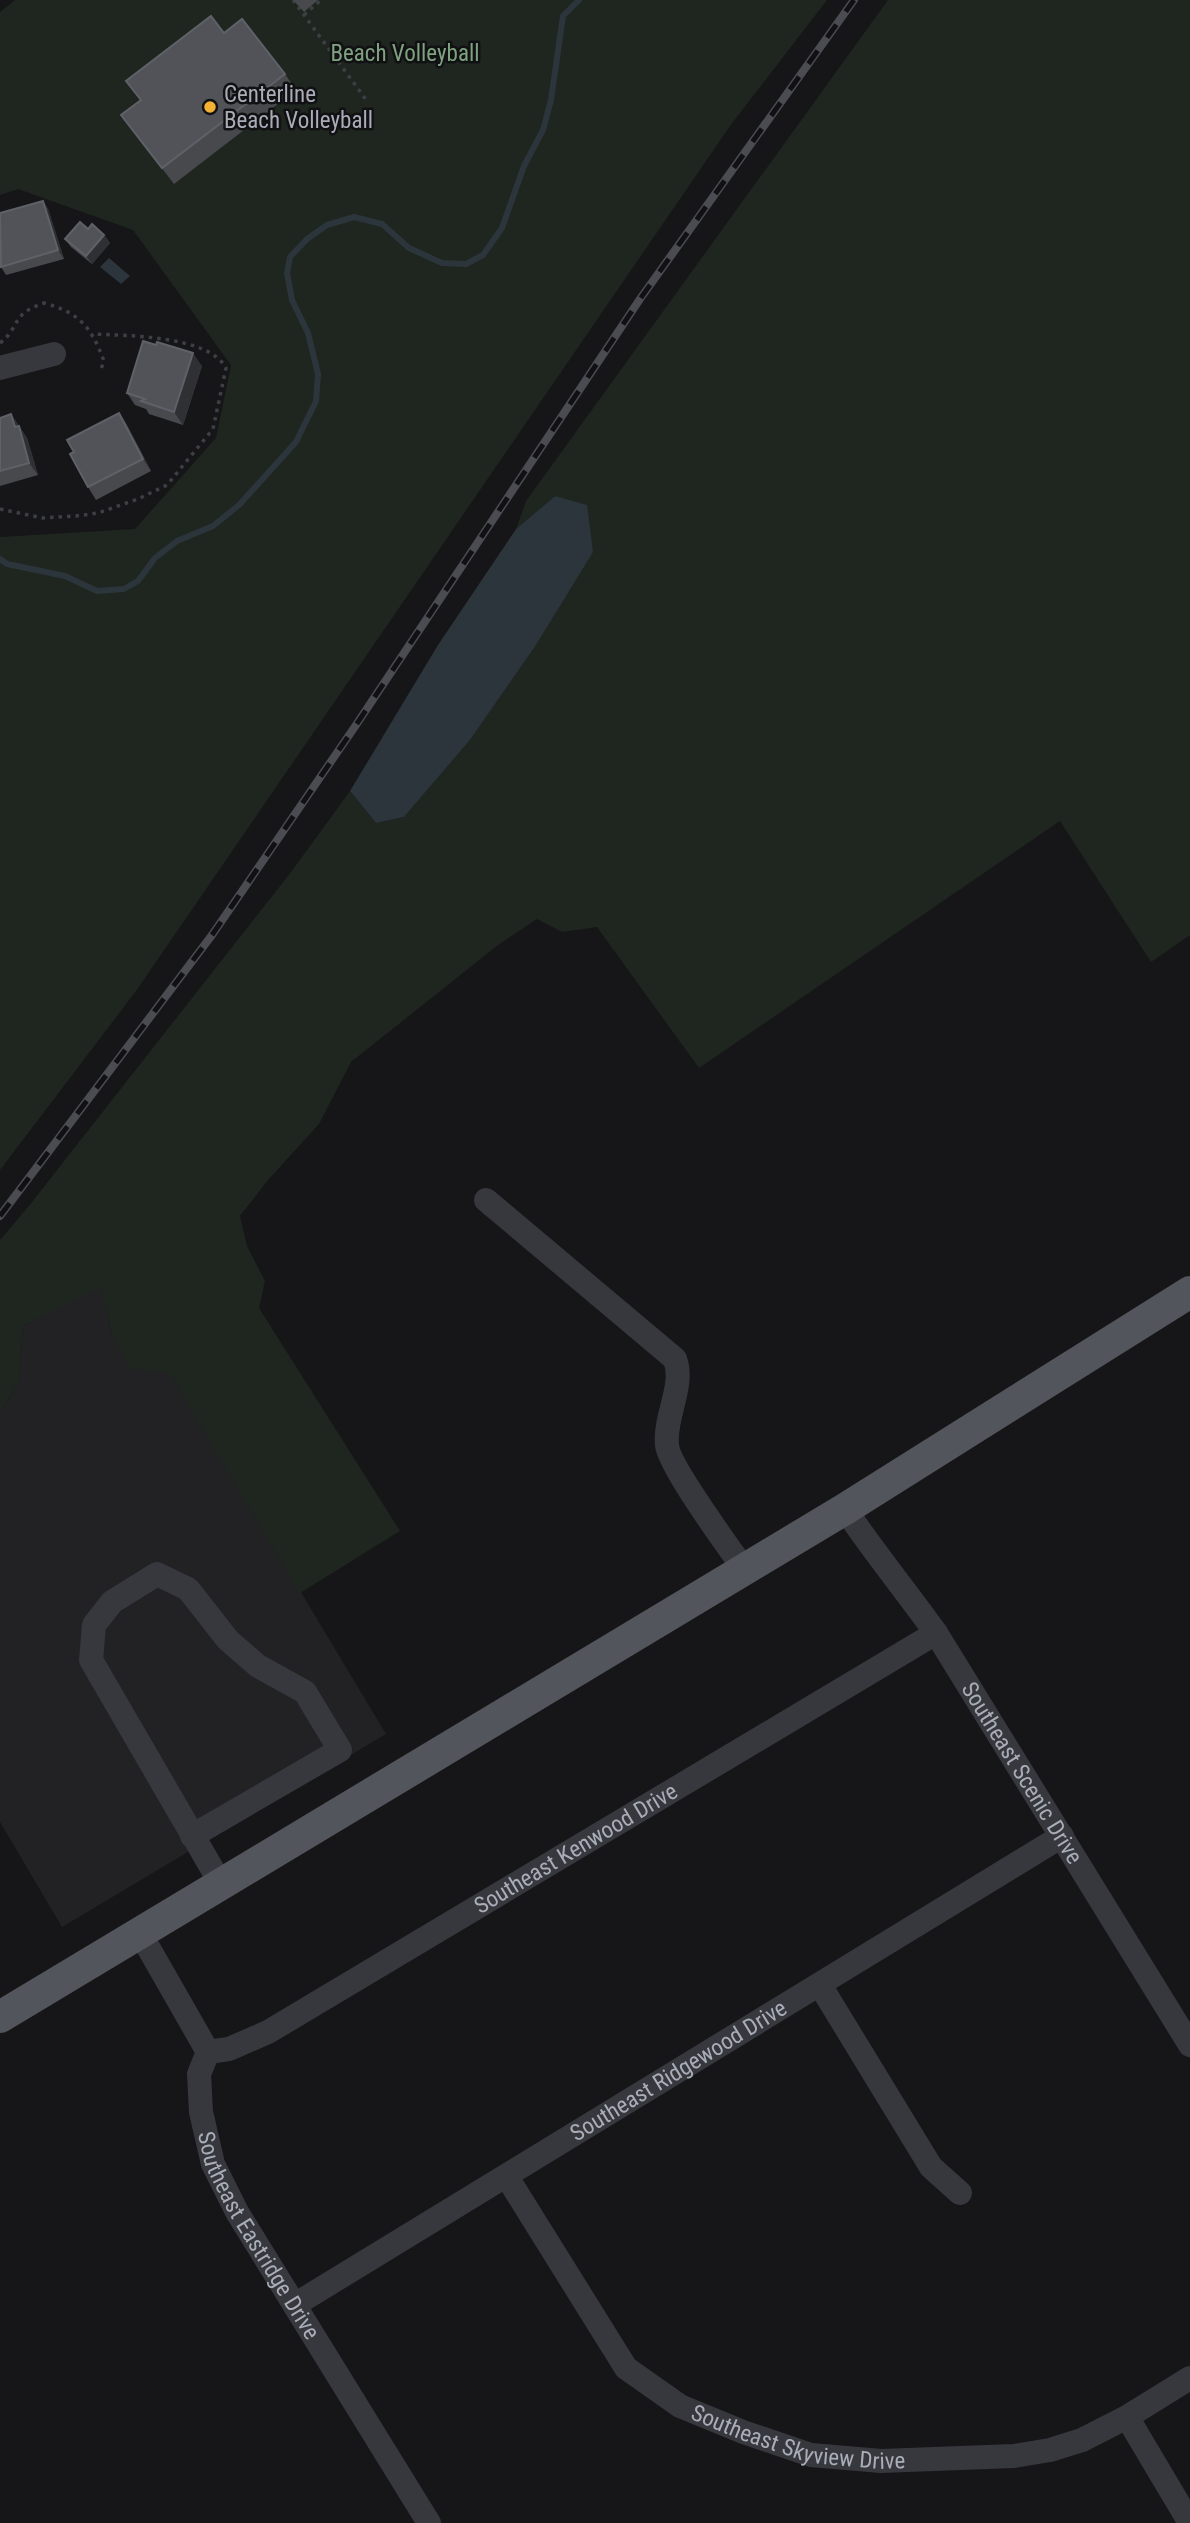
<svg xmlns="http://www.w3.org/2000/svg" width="1190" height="2523" font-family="'Roboto Condensed',sans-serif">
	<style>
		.built { fill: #222225 }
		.green { fill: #1e261f }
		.water { fill: #2c353c }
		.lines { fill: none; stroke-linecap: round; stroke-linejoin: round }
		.stream { stroke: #2c353c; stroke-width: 6 }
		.path { stroke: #3d3f44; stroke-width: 3.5; stroke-dasharray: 3.5 5; stroke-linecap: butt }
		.minor { stroke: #37383d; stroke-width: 24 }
		.major { stroke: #53555c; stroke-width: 32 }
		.rail-casing { stroke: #4a4c52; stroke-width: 8 }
		.rail { stroke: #111113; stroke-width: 5; stroke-dasharray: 16; stroke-linecap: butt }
		.wall { fill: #47494d }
		.shaded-wall { fill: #2f3033 }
		.building { fill: #525359; stroke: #5f6168; stroke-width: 2 }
		.poi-dot { fill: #f2b134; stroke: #111113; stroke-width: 2.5 }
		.labels { text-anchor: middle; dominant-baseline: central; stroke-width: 5; stroke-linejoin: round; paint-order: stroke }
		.park-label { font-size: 23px; fill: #7fa381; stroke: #111113 }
		.poi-label { font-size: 23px; fill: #a8adb8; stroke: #111113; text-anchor: start }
		.street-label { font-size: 23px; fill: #a8adb8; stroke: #111113 }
	</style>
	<rect width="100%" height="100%" fill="#161618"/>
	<!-- built -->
	<polygon class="built" points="101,1286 112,1335 169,1372 386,1734 62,1927 0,1822 0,1412 19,1382 23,1326"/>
	<!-- green -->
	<g class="green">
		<polygon points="15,0 827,0 730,126 136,991 0,1170 0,537 135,529 216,438 231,365 133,230 18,189 0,195 0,12"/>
		<polygon points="888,0 1190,0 1190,935 1151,962 1060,821 699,1068 597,927 562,932 537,919 498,945 351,1062 319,1124 268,1180 240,1216 247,1246 265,1281 259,1308 400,1531 300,1593 169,1373 131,1369 112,1335 101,1287 23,1326 19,1382 0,1412 0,1240 28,1207 291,872 350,791 376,823 404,817 470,740 534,648 555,496 516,529 526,501"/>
	</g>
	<!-- water -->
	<g class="water">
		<polygon points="109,258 130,276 121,284 100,267"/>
		<polygon points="555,496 587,505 593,552 534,648 470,740 404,817 376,823 350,791 438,645 516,529"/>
	</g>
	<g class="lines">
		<!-- stream -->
		<polyline class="stream" points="0,559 7,564 65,576 97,591 124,589 138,581 155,558 177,541 213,526 239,505 296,442 316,401 318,374 308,333 292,300 287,273 290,257 307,239 327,225 354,217 382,224 409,248 442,263 466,264 483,255 502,228 524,166 543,130 551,100 563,16 579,0"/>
		<!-- path -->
		<g class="path">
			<polyline points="293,0 367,101"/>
			<polyline points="304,15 321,0"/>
			<path d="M0 343C21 327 10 314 44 303 80 313 91 327 104 361L100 372"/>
			<path d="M0 509 43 518 76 516 98 513 138 499 167 485 213 429 226 368C208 335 127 336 94 334"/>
		</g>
		<!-- minor -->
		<g class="minor">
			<polyline points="0,368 54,354"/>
			<path d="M486 1200 675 1359C685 1386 664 1416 667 1445 668 1464 729 1548 744 1569"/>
			<path id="s1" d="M845 1509C873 1551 906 1591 936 1633L1190 2045"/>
			<polyline points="192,1836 340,1750 305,1692 258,1666 228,1640 188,1589 157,1574 112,1602 94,1625 91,1660 221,1884"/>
			<path id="s2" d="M140 1933 208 2052 199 2074 201 2112 213 2164 237 2212 429 2523"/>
			<polyline points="820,1985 931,2167 960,2193"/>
			<path id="s3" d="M208 2052 229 2049 268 2032 936 1633"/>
			<path id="s4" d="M507 2177 626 2368 680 2406 743 2432 811 2455 881 2461 1014 2456 1050 2450 1082 2440 1127 2417 1190 2378"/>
			<path id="s5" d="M296 2304 1062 1836"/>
			<polyline points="1127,2417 1190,2523"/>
		</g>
		<!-- major -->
		<polyline class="major" points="0,2017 845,1509 1190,1292"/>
		<defs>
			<polyline id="rail" points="0,1216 212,935 356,725 640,299 854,0"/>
		</defs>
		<!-- rail casing -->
		<use href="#rail" class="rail-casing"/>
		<!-- rail -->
		<use href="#rail" class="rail"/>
	</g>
	<!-- wall -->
	<g class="wall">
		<polygon points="293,0 318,0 304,12"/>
		<polygon points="224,33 285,74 296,90 174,184 121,115 140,100 126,81"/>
		<polygon points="43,201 48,209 64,259 6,275 1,267"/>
		<polygon points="88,229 104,235 110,243 92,264 71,247 65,239"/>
		<polygon points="156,345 202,366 183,425 149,414 146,409 135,405 127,393"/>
		<polygon points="119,413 127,425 151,471 96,500 88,487 74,452"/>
		<polygon points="11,414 27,438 38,475 0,486 0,418"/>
	</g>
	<!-- shaded-wall -->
	<g class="shaded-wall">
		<polygon points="43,201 48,209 64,259 58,250"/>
		<polygon points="104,235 110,243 92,264 86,256"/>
		<polygon points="193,353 202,366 183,425 174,412"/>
		<polygon points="119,413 127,425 151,471 143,459"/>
		<polygon points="11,414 27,438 38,475 29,463"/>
	</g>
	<!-- building -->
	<g class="building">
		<polygon points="211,16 224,33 242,19 285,74 162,168 121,115 141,100 126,81"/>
		<polygon points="43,201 58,250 1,267 0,213"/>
		<polygon points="80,222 88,229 92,224 104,235 86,256 65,239"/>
		<polygon points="143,341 156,345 157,342 193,353 174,412 141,401 145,399 127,393"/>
		<polygon points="119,413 143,459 88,487 70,454 74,452 67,440"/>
		<polygon points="11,414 15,427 19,426 29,463 0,471 0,418"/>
	</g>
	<!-- markers -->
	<circle class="poi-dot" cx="210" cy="107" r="7"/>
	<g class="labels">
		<!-- park labels -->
		<g class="park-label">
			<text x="405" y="53">Beach Volleyball</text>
		</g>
		<!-- poi labels -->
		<g class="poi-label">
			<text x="224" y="94">Centerline<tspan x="224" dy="26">Beach Volleyball</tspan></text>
		</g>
		<!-- street labels -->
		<g class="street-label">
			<text stroke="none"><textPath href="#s1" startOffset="318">Southeast Scenic Drive</textPath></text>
			<text stroke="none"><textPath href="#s3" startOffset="422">Southeast Kenwood Drive</textPath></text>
			<text stroke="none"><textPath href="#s5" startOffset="448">Southeast Ridgewood Drive</textPath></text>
			<text stroke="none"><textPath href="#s2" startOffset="336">Southeast Eastridge Drive</textPath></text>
			<text stroke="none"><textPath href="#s4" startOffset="415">Southeast Skyview Drive</textPath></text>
		</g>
	</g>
</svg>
